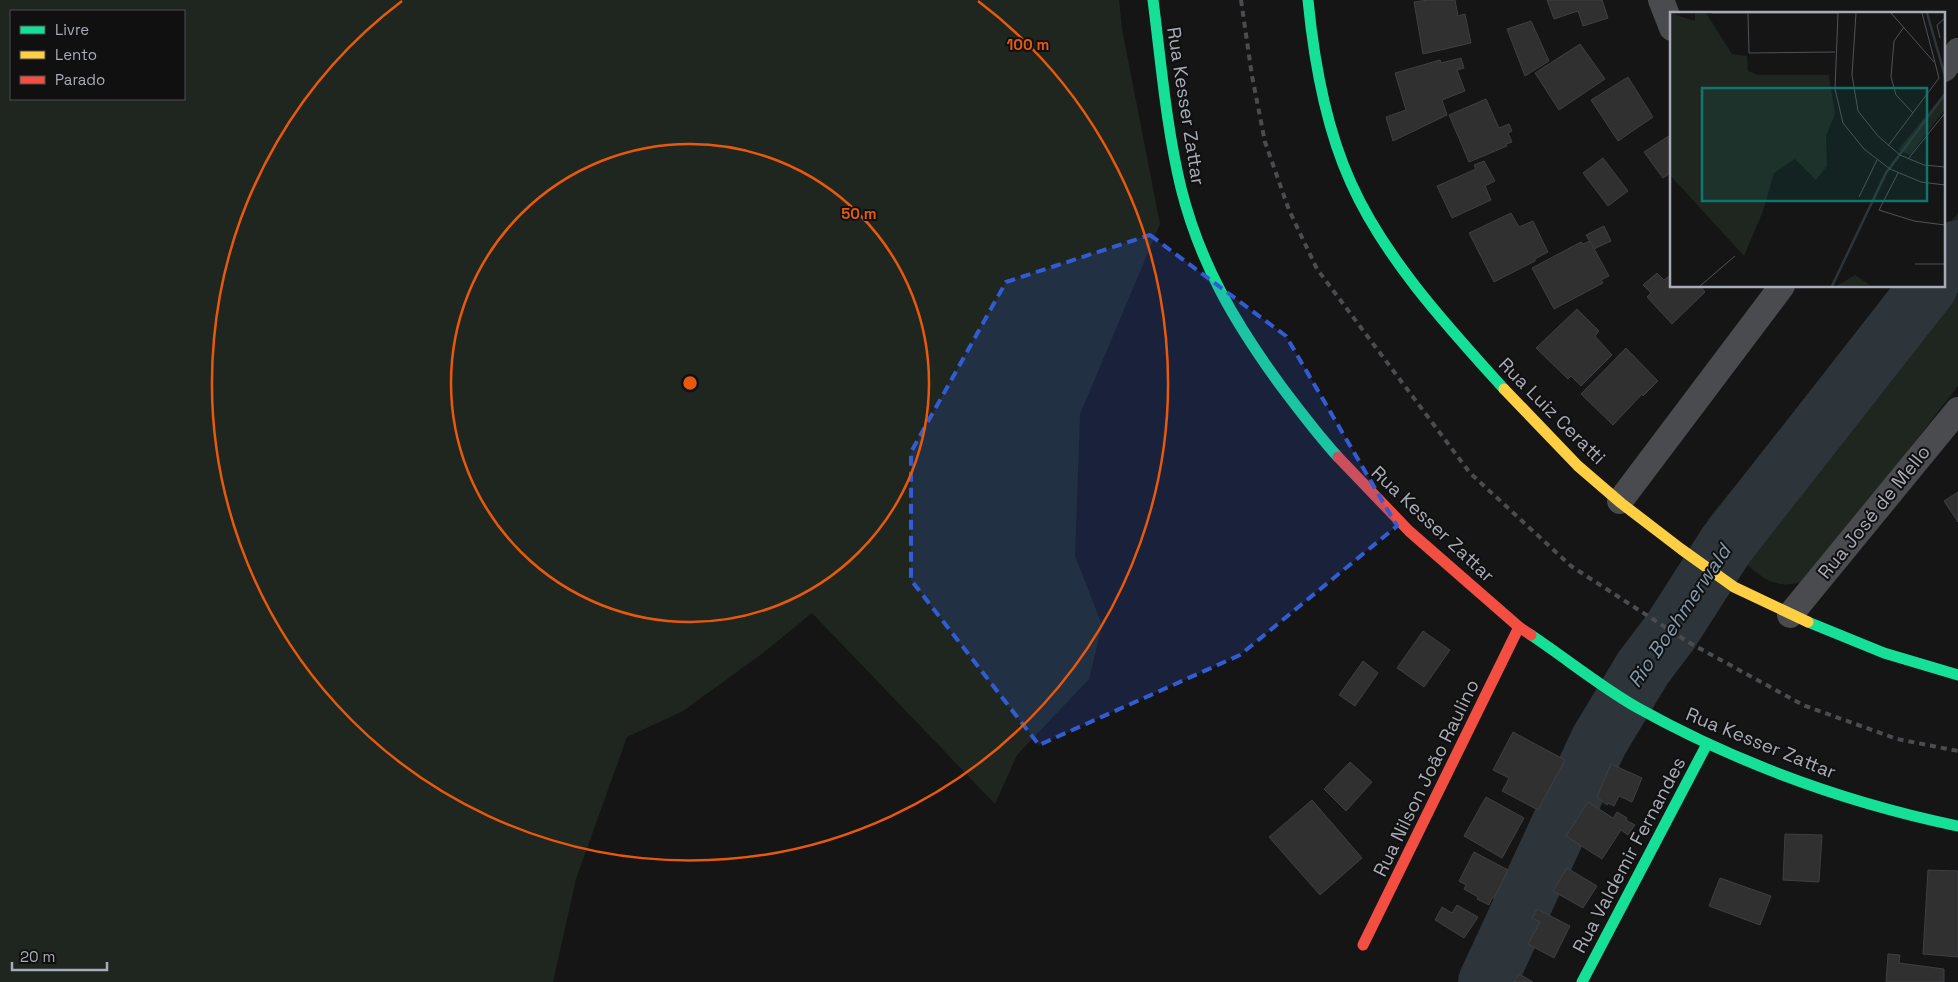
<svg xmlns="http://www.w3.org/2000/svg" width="1958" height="982" font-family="'Space Grotesk',sans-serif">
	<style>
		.green { fill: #1f2620; fill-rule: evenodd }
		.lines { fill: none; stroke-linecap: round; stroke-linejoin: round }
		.river { stroke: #2d353a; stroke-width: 58 }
		.building { fill: #303031; stroke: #3e3f42 }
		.street { stroke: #4a4b4e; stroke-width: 26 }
		.fast { stroke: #16e098; stroke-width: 11 }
		.slow { stroke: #ffcf43; stroke-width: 11 }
		.jam { stroke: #f24e42; stroke-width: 11 }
		.rail { stroke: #4b4c4f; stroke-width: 4; stroke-dasharray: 6 5; stroke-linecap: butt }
		.marked { fill: #325cd3; fill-opacity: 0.2; stroke: #325cd3; stroke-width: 4; stroke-dasharray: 10 6; stroke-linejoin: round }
		.ring { fill: none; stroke: #e8590c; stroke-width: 2.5 }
		.labels { text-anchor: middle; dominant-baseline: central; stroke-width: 4; stroke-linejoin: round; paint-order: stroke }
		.street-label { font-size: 19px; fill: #a8acb6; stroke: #101011 }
		.water-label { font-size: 20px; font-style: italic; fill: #819aae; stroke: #101011 }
		.inset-river { fill: none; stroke: #2d353a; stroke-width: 2.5 }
		.inset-road { fill: none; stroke: #505156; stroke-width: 1 }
		.view { fill: #0f766e; fill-opacity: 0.15; stroke: #0f766e; stroke-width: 2.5 }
		.inset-edge { fill: none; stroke: #a8acb6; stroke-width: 2.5 }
		.centre { fill: #e8590c; stroke: #101011; stroke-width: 2.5 }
		.ring-label { font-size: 15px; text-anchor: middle; font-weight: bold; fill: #e8590c; stroke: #101011; stroke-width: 4; stroke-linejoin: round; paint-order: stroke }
	</style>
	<rect width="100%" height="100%" fill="#151516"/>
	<!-- green -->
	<g class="green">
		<path d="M0 0H1119L1122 29 1160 224 1080 414 1075 556 1102 625 1089 679 1017 755 995 804 812 613 763 653 683 711 627 737 576 879 553 982H0ZM11 11H184V99H11Z"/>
		<path d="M1958 213V386L1808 581C1789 585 1781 587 1764 578L1708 536V519L1898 286H1944V229Z"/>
	</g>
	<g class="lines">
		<!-- river -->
		<g class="river">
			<polyline points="1944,267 1958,249"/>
			<polyline points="1487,982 1599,741 1643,668 1671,631 1726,545 1929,286"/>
		</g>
	</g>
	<!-- building -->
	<g class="building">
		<polygon points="1428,0 1455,0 1458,16 1465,14 1471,43 1423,54 1414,2"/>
		<polygon points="1547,0 1602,0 1608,18 1583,26 1578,11 1554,19"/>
		<polygon points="1531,21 1549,61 1525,76 1507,29"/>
		<polygon points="1580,44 1605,79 1559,110 1535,73"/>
		<polygon points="1461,58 1464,68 1457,70 1465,91 1442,100 1447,115 1393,141 1386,117 1406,110 1395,73 1440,60 1441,63"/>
		<polygon points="1628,77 1653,117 1618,141 1591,100"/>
		<polygon points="1486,99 1499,128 1509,124 1512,131 1508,133 1512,142 1506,144 1507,146 1469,162 1449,115"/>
		<polygon points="1672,134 1672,172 1663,178 1644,152"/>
		<polygon points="1603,158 1628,191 1608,206 1583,173"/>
		<polygon points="1484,161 1495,181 1485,186 1491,200 1452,218 1437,186 1476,169 1474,165"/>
		<polygon points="1511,213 1519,227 1533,221 1548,252 1535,259 1535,261 1494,282 1469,233"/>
		<polygon points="1604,226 1611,241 1594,249 1586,235"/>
		<polygon points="1590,241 1609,276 1601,280 1603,283 1554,309 1532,268 1581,242 1583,244"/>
		<polygon points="1657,273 1664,280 1672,274 1672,286 1700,286 1705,292 1672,324 1647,297 1651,293 1643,285"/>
		<polygon points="1577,309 1599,331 1595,336 1612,355 1581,386 1571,376 1568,379 1536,348"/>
		<polygon points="1626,348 1658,381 1643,396 1642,394 1613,425 1581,394"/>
		<polygon points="1958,492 1958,522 1944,501"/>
		<polygon points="1423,631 1450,650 1424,687 1397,668"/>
		<polygon points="1363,661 1378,673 1355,706 1339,695"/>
		<polygon points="1513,732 1565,760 1538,810 1502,791 1509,778 1493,770"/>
		<polygon points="1350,762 1372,782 1346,811 1324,789"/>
		<polygon points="1611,764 1642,778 1632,802 1619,796 1614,806 1608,803 1607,805 1597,797"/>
		<polygon points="1486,797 1524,818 1502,858 1464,836"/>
		<polygon points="1312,800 1362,858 1320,895 1269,837"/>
		<polygon points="1588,802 1613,818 1617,812 1627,818 1626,820 1635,825 1628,835 1621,830 1602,859 1566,836"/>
		<polygon points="1785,834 1822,835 1819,882 1783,880"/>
		<polygon points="1474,852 1508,870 1494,898 1492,898 1489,905 1477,899 1478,897 1464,889 1466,885 1459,881"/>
		<polygon points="1567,868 1597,886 1583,908 1553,891"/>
		<polygon points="1928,870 1958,871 1958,957 1923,954"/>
		<polygon points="1720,878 1771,896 1760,925 1709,906"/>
		<polygon points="1457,905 1478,917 1464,938 1435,920 1442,907 1452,913"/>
		<polygon points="1537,909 1570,926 1554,958 1528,944 1540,922 1532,918"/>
		<polygon points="1888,954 1900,955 1899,963 1944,969 1944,982 1886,982"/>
		<polygon points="1519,974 1533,982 1514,982"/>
	</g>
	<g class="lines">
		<!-- street -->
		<g class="street">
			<polyline points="1661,0 1672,28"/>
			<polyline points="1944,69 1958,51"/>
			<polyline points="1620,501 1782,286"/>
			<polyline points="1790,615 1958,410"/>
		</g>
		<!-- fast -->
		<g class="fast">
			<path d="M1153 0C1161 62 1166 126 1181 188 1200 264 1235 323 1281 386 1299 410 1317 434 1338 457"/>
			<path d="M1308 0C1314 62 1325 126 1351 183 1385 259 1449 328 1504 389"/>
			<polyline points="1808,622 1884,653 1958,675"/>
			<path d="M1531 635C1567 659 1601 687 1638 708 1737 763 1848 803 1958 826"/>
			<polyline points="1582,982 1707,744"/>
		</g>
		<!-- slow -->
		<polyline class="slow" points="1504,389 1578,466 1621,503 1681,549 1734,587 1808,622"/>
		<!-- jam -->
		<g class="jam">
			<polyline points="1338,457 1409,531 1519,627 1531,635"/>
			<polyline points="1363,945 1519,627"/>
		</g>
		<!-- rail -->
		<polyline class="rail" points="1241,0 1252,76 1265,142 1289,210 1317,269 1470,473 1571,566 1688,642 1803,705 1897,739 1958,751"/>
	</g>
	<!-- marked area -->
	<path class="marked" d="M1150 235 1286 336 1397 526 1240 655 1039 745 911 580V452L1006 282Z"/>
	<!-- distance rings -->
	<g class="ring">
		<circle cx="690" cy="383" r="239"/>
		<path d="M978 1A478 478 0 1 1 402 1"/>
	</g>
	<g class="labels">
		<!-- street labels -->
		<g class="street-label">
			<text transform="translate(1186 106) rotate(81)">Rua Kesser Zattar</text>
			<text transform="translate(1552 411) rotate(45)">Rua Luiz Ceratti</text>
			<text transform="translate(1874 512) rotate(-51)">Rua José de Mello</text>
			<text transform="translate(1433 524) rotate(43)">Rua Kesser Zattar</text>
			<text transform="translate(1761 743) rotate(22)">Rua Kesser Zattar</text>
			<text transform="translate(1426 778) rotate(-64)">Rua Nilson João Raulino</text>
			<text transform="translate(1629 855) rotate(-62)">Rua Valdemir Fernandes</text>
		</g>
		<!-- water labels -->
		<g class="water-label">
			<text transform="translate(1679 616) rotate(-56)">Rio Boehmerwald</text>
		</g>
	</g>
	<!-- overview -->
	<g transform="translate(1670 12)">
		<rect width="275" height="275" fill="#151516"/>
		<path d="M0 1 25 9V1H36L62 42 77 44 78 59 88 63H159L165 102 156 124 157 154 146 168 125 147 104 161 93 199 74 244 0 163ZM275 80V97L240 143 228 138ZM185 263 200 273 167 274Z" fill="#1f2620"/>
		<path class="inset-river" d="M257 1 275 64M162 274 216 161 275 82"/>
		<path class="inset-road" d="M42 1H168M78 1 79 41 165 40M168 1 165 77 173 111 194 137 220 157 251 170 275 173M186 1 182 63 188 99 208 124 230 143 254 153 275 155M221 1 264 50M234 15 224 29 221 65 226 83 243 101M270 26 267 13 275 6M218 134 269 66 252 1M238 147 275 101M228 161 209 198 244 209 275 213M189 185 207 148M245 252H275M30 274 65 244"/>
		<path class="view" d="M32 76H257V189H32Z"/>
		<rect width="275" height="275" class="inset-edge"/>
	</g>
	<circle cx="690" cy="383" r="8" class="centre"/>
	<g class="ring-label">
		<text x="1028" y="50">100 m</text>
		<text x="859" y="219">50 m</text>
	</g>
	<!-- legend -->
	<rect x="10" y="10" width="175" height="90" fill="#101011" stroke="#4d4e53"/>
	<rect x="20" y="26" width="25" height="8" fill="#16e098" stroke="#4d4e53"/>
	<text x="55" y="35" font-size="15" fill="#a8acb6">Livre</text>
	<rect x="20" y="51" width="25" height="8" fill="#ffcf43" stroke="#4d4e53"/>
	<text x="55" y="60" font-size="15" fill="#a8acb6">Lento</text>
	<rect x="20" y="76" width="25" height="8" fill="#f24e42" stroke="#4d4e53"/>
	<text x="55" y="85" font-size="15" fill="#a8acb6">Parado</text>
	<!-- scale -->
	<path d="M12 962v8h95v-8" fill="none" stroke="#a8acb6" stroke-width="2.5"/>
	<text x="20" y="962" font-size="15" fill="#a8acb6" stroke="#101011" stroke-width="4" paint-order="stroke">20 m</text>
</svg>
